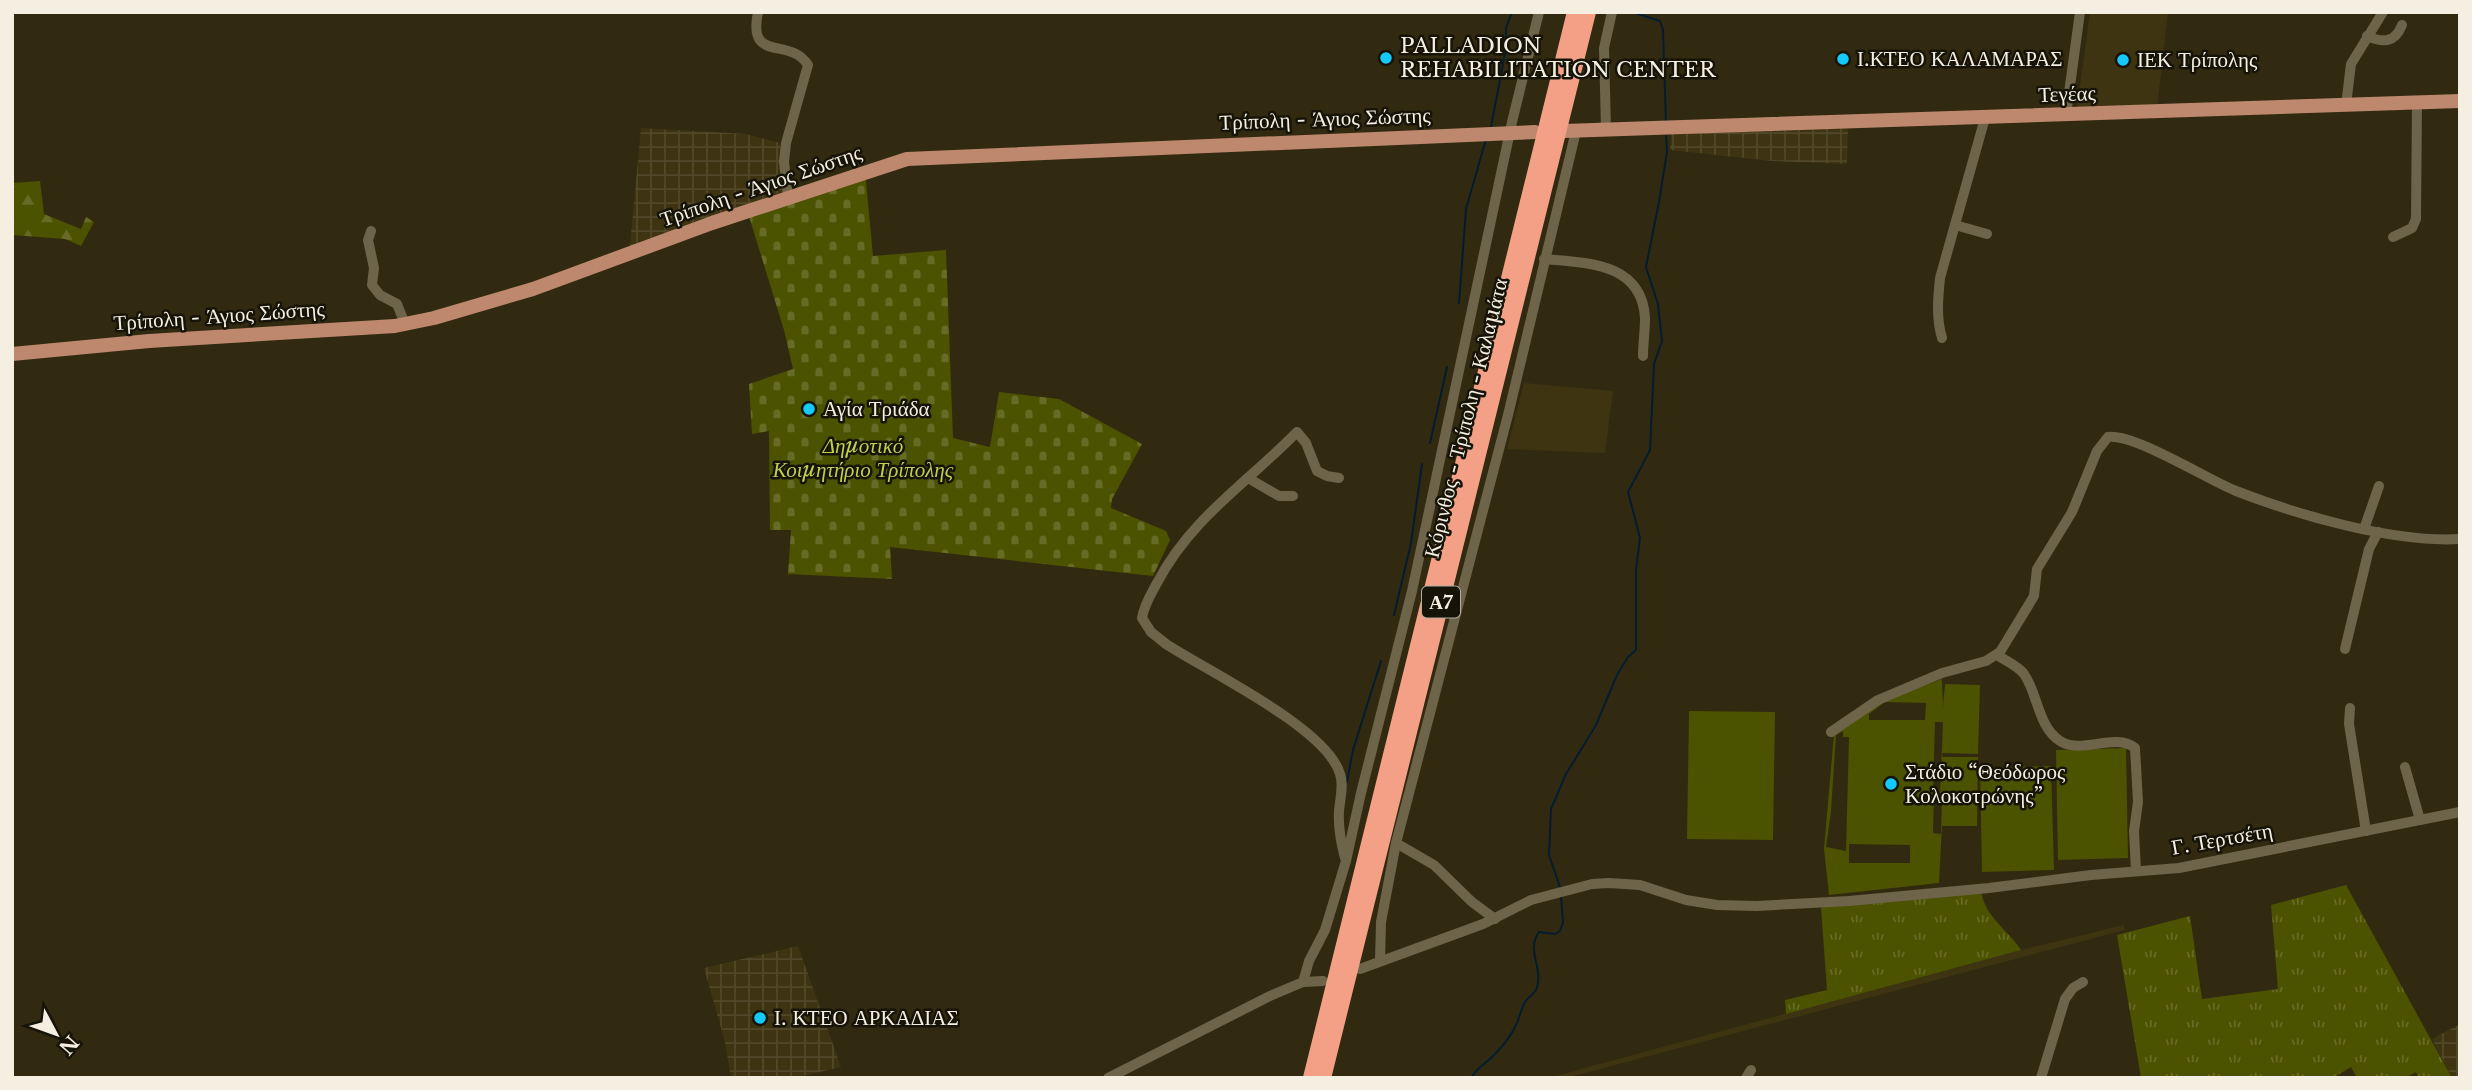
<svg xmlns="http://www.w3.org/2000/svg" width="2472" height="1090" font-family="'Libre Baskerville',serif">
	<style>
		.built { fill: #3e3412 }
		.industrial { fill: url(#industrial-grid) }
		.grass { fill: url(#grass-tufts) }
		.forest { fill: url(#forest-firs) }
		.cemetery { fill: url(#cemetery-stones) }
		.pitch { fill: #4b5200; fill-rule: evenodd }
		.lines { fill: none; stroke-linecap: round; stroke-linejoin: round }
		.stream { stroke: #041c30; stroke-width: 2 }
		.minor { stroke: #6d6449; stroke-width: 10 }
		.major { stroke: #bd886e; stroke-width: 14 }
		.highway { stroke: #f3a087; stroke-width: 16 }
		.poi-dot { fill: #15cafb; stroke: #161308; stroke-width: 2.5 }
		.labels { text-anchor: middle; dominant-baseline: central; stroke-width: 5; stroke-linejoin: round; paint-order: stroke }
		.shield { fill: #161308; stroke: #b1ad9f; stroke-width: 2 }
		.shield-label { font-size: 19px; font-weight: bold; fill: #f4efe0 }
		.poi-label { font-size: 21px; fill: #f4efe0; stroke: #161308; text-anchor: start }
		.street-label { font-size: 21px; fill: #f4efe0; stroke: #161308 }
		.park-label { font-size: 21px; font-style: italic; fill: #c1cf4f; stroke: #161308 }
	</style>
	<defs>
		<pattern id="industrial-grid" width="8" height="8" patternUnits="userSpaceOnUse" patternTransform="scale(1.75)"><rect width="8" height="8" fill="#3e3412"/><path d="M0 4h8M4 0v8" fill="none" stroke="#514829"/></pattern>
		<pattern id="grass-tufts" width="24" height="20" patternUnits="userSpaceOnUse" patternTransform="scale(1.75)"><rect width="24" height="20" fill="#4b5200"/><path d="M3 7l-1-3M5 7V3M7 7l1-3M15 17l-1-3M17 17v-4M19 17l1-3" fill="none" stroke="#666b25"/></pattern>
		<pattern id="forest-firs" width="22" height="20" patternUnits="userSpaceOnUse" patternTransform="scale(1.75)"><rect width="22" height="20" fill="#4b5200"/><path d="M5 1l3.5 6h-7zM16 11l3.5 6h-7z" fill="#666b25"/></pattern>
		<pattern id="cemetery-stones" width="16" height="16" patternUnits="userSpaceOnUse" patternTransform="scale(1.75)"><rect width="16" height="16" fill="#4b5200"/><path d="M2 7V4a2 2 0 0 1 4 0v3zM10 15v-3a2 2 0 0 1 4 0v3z" fill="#666b25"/></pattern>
	</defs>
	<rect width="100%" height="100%" fill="#322a10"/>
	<!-- built -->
	<g class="built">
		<polygon points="2090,12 2168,12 2157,108 2077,108"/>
		<polygon points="1524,383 1613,391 1605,453 1507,449"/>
		<polygon points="2124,925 2125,930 2113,933 1566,1078 1548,1078 2021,950"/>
	</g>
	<!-- industrial -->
	<g class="industrial">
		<polygon points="641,128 746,134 780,143 782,192 630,246"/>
		<polygon points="1848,128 1847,164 1772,161 1670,150 1671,131"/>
		<polygon points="798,946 841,1067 794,1078 731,1078 725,1042 704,968"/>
		<polygon points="2460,1024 2460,1078 2452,1078 2432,1039"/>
	</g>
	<!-- grass -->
	<g class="grass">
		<polygon points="2346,885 2452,1078 2419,1078 2416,1072 2405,1078 2357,1078 2351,1067 2333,1078 2141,1078 2117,935 2190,916 2202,999 2278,989 2271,905"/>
		<path d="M1981 891C1985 917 2008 930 2021 950L1786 1014 1785 1000 1827 990 1821 907Z"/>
	</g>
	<!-- forest -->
	<polygon class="forest" points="40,181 44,214 81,229 86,217 94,222 81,246 65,239 12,235 12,183"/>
	<!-- cemetery -->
	<polygon class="cemetery" points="865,171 873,256 946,250 953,438 990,447 999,392 1059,399 1142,444 1112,499 1111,508 1166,531 1170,540 1153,576 890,547 892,579 788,574 791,530 770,530 769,431 752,434 749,384 793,369 784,330 748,213"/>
	<!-- pitch -->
	<g class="pitch">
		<path d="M1942 679 1943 707 1945 684 1980 685 1978 754 1942 753 1943 757H1978L1977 826H1942L1939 883 1829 895 1824 849 1834 734 1884 701ZM1885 702 1926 703 1925 720H1869V714ZM1935 722H1943L1940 794H1933ZM1843 731V737H1849L1846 851 1826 847 1831 811 1836 735ZM1934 796H1942L1941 834 1933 833ZM1849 844 1910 845V863H1849Z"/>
		<polygon points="1689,711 1775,712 1773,840 1687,839"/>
		<polygon points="2126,748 2128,858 2058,860 2056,750"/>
		<polygon points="2051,766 2054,870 1982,872 1980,768"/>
	</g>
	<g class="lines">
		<!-- stream -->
		<g class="stream">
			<polyline points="1632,12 1660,21 1663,30 1666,123"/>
			<polyline points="1491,127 1506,48 1506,28 1512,12"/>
			<polyline points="1459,303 1466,209 1486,139"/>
			<polyline points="1430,443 1447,367"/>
			<polyline points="1394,615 1411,543 1422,464"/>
			<polyline points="1347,782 1353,750 1381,661"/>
			<polyline points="1560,887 1549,855 1551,809 1566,774 1596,725 1617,675 1628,657 1636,650 1636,570 1640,538 1628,492 1650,450 1654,364 1662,341 1658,304 1646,267 1659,202 1667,152 1666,136"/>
			<path d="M1471 1078C1477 1067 1487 1063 1495 1054 1503 1046 1512 1034 1517 1023 1520 1016 1521 1009 1525 1002 1528 997 1533 995 1536 990 1545 969 1525 951 1539 932L1555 934 1560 931 1563 922 1561 896"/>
		</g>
		<!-- minor -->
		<g class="minor">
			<path d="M758 12C747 64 790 36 808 65L786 143 784 162 788 197"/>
			<path d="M2367 36C2383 43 2395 43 2402 25"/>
			<polyline points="2346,105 2351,64 2383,12"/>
			<polyline points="2066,115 2080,12"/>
			<polyline points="1606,130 1604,48 1612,12"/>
			<polyline points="1955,225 1987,234"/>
			<polyline points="371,231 368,240 374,268 372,285 380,295 397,304 405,324"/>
			<polyline points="2393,237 2412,228 2416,219 2417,102"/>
			<path d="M1544 259C1586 263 1642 262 1645 318 1645 331 1643 344 1643 356"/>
			<path d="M1942 338C1936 318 1938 298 1940 278L1985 118"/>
			<polyline points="1248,478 1279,496 1293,496"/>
			<path d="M1339 478 1327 476 1317 471 1306 443 1297 432C1247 483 1191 518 1157 583 1151 594 1144 605 1142 618L1151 632 1166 644C1207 671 1327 728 1340 774 1344 785 1340 799 1339 811 1338 827 1341 843 1345 858"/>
			<polyline points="2364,529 2379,486"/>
			<polyline points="2345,649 2369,549 2378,532"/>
			<path d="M1997 655C2006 661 2018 666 2024 674 2038 694 2038 727 2060 741 2082 755 2115 732 2135 748L2138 802 2134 831 2136 871"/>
			<polyline points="2350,708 2349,724 2366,831"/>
			<path d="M1831 732 1878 700 1942 673 1986 661 2000 652 2034 596 2037 569 2072 512 2097 451 2108 437C2134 433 2208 480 2236 491 2298 515 2393 543 2460 539"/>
			<polyline points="2405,767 2420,820"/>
			<polyline points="1396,843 1434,865 1472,902 1495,919"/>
			<polyline points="1380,961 1381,922 1396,843 1508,415 1576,131"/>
			<polyline points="1360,969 1483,924 1531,900 1592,884 1609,883 1640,885 1686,900 1717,905 1756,906 1849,901 1989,888 2091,875 2179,868 2460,812"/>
			<polyline points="1303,982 1309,961 1325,930 1346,861 1361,793 1412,591 1512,122 1539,12"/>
			<polyline points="1108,1078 1270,996 1303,982 1323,981"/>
			<polyline points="1746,1078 1751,1070"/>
			<polyline points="2041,1078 2065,999 2073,988 2083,982"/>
		</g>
		<!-- major -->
		<g class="major">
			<polyline points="1564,131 2460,101"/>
			<polyline points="12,354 149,341 395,326 434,318 533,289 712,223 907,159 1535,132"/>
		</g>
		<!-- highway -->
		<g class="highway">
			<polyline points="1311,1078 1575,12"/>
			<polyline points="1323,1078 1588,12"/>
		</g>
	</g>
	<!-- markers -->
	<g class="poi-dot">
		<circle cx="1386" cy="58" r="7"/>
		<circle cx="1843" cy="59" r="7"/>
		<circle cx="2123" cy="60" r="7"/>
		<circle cx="809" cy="409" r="7"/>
		<circle cx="1891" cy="784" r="7"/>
		<circle cx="760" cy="1018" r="7"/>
	</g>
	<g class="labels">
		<!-- shield labels -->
		<rect class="shield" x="1422" y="586.5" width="38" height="31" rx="5"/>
		<g class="shield-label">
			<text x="1441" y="602">Α7</text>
		</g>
		<!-- poi labels -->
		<g class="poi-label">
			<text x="1400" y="46">PALLADION<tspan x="1400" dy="24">REHABILITATION CENTER</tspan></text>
			<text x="1857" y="59">Ι.ΚΤΕΟ ΚΑΛΑΜΑΡΑΣ</text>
			<text x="2137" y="60">ΙΕΚ Τρίπολης</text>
			<text x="823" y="409">Αγία Τριάδα</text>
			<text x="1905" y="772">Στάδιο “Θεόδωρος<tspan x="1905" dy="24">Κολοκοτρώνης”</tspan></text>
			<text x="774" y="1018">Ι. ΚΤΕΟ ΑΡΚΑΔΙΑΣ</text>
		</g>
		<!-- street labels -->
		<g class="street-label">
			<text transform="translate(2067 94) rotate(-2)">Τεγέας</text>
			<text transform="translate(1325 119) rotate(-2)">Τρίπολη - Άγιος Σώστης</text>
			<text transform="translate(761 186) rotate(-19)">Τρίπολη - Άγιος Σώστης</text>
			<text transform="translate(219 316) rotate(-4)">Τρίπολη - Άγιος Σώστης</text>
			<text transform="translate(1466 418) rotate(-76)">Κόρινθος - Τρίπολη - Καλαμάτα</text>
			<text transform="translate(2222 839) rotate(-10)">Γ. Τερτσέτη</text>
		</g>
		<!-- park labels -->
		<g class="park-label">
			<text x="863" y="446">Δημοτικό<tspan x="863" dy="24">Κοιμητήριο Τρίπολης</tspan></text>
		</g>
	</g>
	<!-- border -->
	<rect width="2472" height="1090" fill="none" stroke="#f4efe0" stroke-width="28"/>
	<!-- north arrow -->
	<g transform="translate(56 1034) rotate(131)" stroke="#161308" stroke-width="5" paint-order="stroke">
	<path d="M0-5L12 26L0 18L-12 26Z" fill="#f4efe0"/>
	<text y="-10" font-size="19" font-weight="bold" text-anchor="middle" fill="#f4efe0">N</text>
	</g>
</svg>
